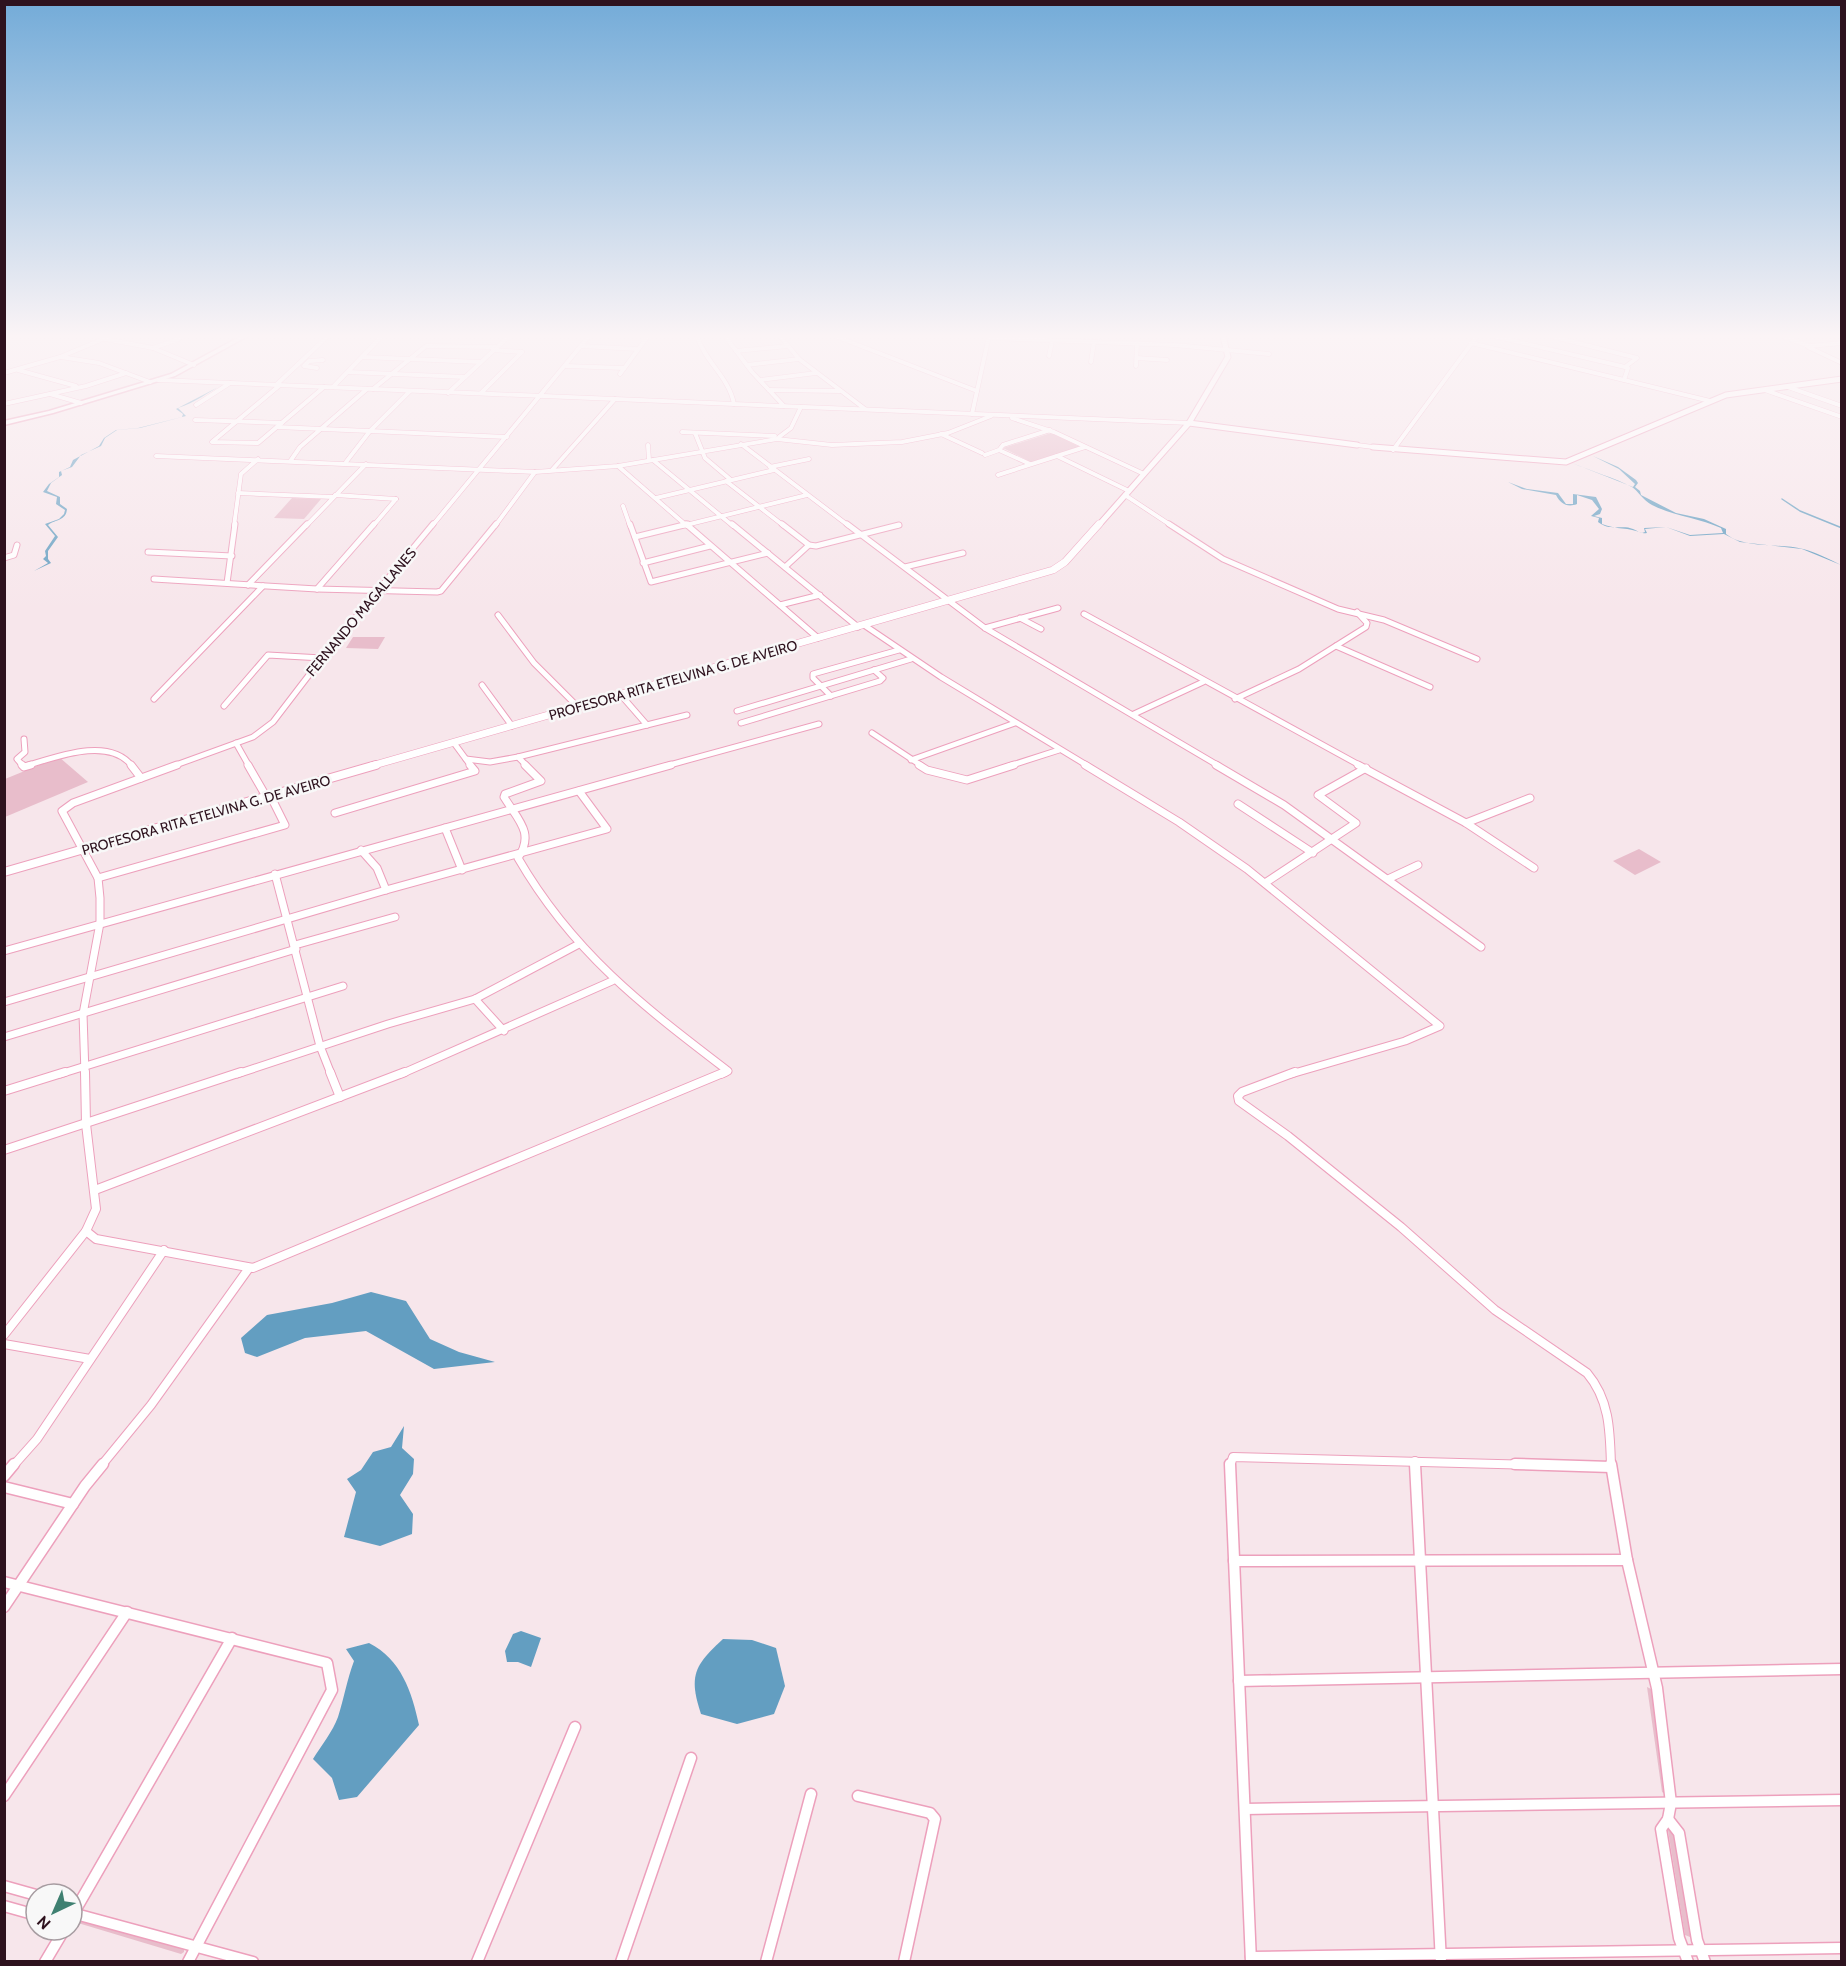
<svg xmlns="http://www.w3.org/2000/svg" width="1846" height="1966" font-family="Cabin,sans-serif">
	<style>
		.green { fill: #e8bdcb }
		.water { fill: #639ec1 }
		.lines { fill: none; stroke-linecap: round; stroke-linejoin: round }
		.stream { stroke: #639ec1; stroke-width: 1.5 }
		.street-far4-casing { stroke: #eda0bc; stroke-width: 5 }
		.street-far3-casing { stroke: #eda0bc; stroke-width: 7 }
		.street-far2-casing { stroke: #eda0bc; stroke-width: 9 }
		.street-far1-casing { stroke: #eda0bc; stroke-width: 10 }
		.street-casing { stroke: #eda0bc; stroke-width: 13 }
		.secondary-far2-casing { stroke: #eda0bc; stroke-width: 7 }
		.secondary-far1-casing { stroke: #eda0bc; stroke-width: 8 }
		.secondary-casing { stroke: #eda0bc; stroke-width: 10 }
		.primary-casing { stroke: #eda0bc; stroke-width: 3 }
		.street-far4 { stroke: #fff; stroke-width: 4 }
		.street-far3 { stroke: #fff; stroke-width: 5 }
		.street-far2 { stroke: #fff; stroke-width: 7 }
		.street-far1 { stroke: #fff; stroke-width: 8 }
		.street { stroke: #fff; stroke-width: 10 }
		.secondary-far2 { stroke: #fff; stroke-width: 5 }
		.secondary-far1 { stroke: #fff; stroke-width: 7 }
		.secondary { stroke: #fff; stroke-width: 8 }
		.primary { fill: #fff; fill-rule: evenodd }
		.labels { text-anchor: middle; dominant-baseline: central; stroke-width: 5; stroke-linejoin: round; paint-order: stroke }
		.far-street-label { font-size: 14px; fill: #2e121e; stroke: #f8f8f8 }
	</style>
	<rect width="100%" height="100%" fill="#f7e6eb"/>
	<!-- green -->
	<g class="green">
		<polygon points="1051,433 1080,447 1031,462 1003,448"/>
		<polygon points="292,498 321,499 304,519 274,518"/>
		<polygon points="353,637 385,637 378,649 346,648"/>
		<polygon points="59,757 88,782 5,817 5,779"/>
		<polygon points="1639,849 1661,862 1635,875 1613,861"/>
		<polygon points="1647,1687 1651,1689 1667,1795 1662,1792"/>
		<polygon points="1670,1811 1691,1936 1690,1937 1685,1935 1665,1812"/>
		<polygon points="80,1919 184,1949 184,1952 181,1954 78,1923"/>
	</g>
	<!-- water -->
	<g class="water">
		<path d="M224 384C208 392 195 403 178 408L186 416 140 428 117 430 105 438 101 446 81 455 72 467 61 471 62 475 51 483 47 491 60 497V504L67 509C66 521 56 519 48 525L58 537 48 551V559L51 563 34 571 48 563 43 559 46 556 45 551 55 536 45 524 59 519 64 514 65 510 56 504 57 497 43 492 49 484 59 477V472L70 467 73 460 99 446 104 438 116 430 138 428 182 417 183 414 176 409Z"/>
		<path d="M1593 456 1618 467 1636 480 1638 483 1635 487 1640 491 1641 495 1676 513 1704 519 1726 529V534C1745 549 1780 543 1803 549 1815 552 1831 560 1841 565L1802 549 1740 542 1724 534 1690 536 1666 527 1645 529 1647 533C1639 534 1639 531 1633 529 1622 524 1611 532 1598 522L1599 518 1591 516 1599 509 1592 500 1577 495V504C1567 508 1560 503 1556 495L1522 489 1508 482 1527 489 1558 493 1566 504H1573V494L1596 497 1602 509 1600 514 1594 516 1602 518V524C1616 530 1629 527 1642 533L1645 532 1644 528 1666 527 1690 535 1723 533 1721 528C1699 518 1674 516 1652 505 1643 500 1638 491 1632 487 1615 478 1591 471 1572 463L1633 487 1635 484 1619 469Z"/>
		<polygon points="371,1292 406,1301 430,1339 459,1352 495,1362 434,1369 366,1331 305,1338 257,1357 245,1353 241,1338 267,1315 332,1303"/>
		<polygon points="404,1426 402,1448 414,1459 413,1474 400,1495 413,1514 412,1534 380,1546 344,1537 356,1492 347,1479 361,1470 373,1452 391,1447"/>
		<polygon points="521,1631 541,1638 531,1667 518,1662 507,1662 505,1651 513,1634"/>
		<path d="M723 1639 752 1640 776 1648 785 1686 774 1714 737 1724 701 1714C688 1675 695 1665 723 1639Z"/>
		<path d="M369 1643C401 1659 412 1692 419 1725L357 1797 339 1800 332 1778 313 1759C321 1746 333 1731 338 1717 344 1698 347 1680 354 1661L346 1649Z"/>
	</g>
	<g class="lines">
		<!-- stream -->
		<polyline class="stream" points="1782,499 1800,511 1842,528"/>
		<defs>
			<g id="street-far4">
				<path d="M697 336C705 362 729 377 734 404"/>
				<polyline points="725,336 752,372 784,406"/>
				<polyline points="780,336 799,359 865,409"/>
				<polyline points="835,336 977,391"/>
				<polyline points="1493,336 1625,367 1637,358 1550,336"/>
				<polyline points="1782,336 1809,346 1842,343"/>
				<polyline points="989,338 1175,345 1269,354"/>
				<polyline points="105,339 153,348 194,365"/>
				<polyline points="1471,343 1624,380"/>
				<polyline points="581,346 638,349"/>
				<polyline points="1808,347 1842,363"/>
				<polyline points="153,348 179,339"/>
				<polyline points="493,350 522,352"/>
				<polyline points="736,351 788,346"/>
				<polyline points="1049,356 1052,341"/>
				<polyline points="61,357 99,363 150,382"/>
				<polyline points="363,357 480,362"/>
				<polyline points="1137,358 1167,360"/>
				<polyline points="1091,362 1094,342"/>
				<polyline points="747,365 799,359"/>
				<polyline points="566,366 624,368"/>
				<polyline points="1136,366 1137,343"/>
				<polyline points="1625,367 1628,368 1624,380 1710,401"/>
				<polyline points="317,368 304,366 309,361 323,360"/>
				<polyline points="18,370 76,386"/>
				<polyline points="348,372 465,377"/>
				<polyline points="4,373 60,357 110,336"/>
				<polyline points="620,374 648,336"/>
				<polyline points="158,380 1189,423"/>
				<polyline points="760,380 816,373"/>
				<polyline points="276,385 328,336"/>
				<polyline points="280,385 212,442 258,443 324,387"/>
				<polyline points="333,387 382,336"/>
				<polyline points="1788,387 1842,406"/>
				<polyline points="373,389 426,346 496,347"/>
				<polyline points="769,390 840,391"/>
				<polyline points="1765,390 1842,417"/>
				<polyline points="448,393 507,338"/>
				<polyline points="481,393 522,352"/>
				<polyline points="50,394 81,403"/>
				<polyline points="4,404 86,386 126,373"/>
				<polyline points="196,405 230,383"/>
				<polyline points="972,414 989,336"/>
				<polyline points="1012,418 1054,432 1144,474"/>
				<polyline points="195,420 282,423"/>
				<polyline points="277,427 507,437"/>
				<polyline points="682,432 775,436"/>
				<polyline points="695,433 705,458 731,480"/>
				<polyline points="941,434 982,453"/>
				<polyline points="779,437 791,428 801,407"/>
				<polyline points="741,444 849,526"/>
				<polyline points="648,445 649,460"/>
				<polyline points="1357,445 1373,447"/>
				<polyline points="999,450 1030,464"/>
				<polyline points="1393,450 1477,336"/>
				<polyline points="985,455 999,450 1003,445 1050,430"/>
				<polyline points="156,456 535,472 618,466 777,439 832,445 902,442 948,433 991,416"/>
				<polyline points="1057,456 1129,491"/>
				<polyline points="291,460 300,447 367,389"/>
				<polyline points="653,460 733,526"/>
				<polyline points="346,462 370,431 410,391"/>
				<polyline points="618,466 687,526"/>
				<polyline points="770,467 809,459"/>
				<polyline points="552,470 615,399"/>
				<polyline points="998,475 1085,447"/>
				<polyline points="726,481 784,526"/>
				<polyline points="238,493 333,497"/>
				<polyline points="335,495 396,499"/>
				<polyline points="1125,495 1172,526"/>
				<polyline points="656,498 774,470"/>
				<polyline points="623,506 630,526"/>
				<polyline points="234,526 241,474 258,459"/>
				<polyline points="306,526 366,464"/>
				<polyline points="373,526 396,499"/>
				<polyline points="432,526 589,336"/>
				<polyline points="495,526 535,472"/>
				<polyline points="682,526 807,495"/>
				<polyline points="897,526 899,525"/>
			</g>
			<g id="street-far3">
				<polyline points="630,524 651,582 768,553"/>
				<polyline points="686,524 818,638"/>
				<polyline points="732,524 858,627"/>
				<polyline points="782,524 809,545"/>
				<polyline points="847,524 985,628 1219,766"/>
				<polyline points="1169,524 1223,559 1338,609 1384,620 1477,659"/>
				<polyline points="635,537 688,524"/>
				<polyline points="148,552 232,556"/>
				<polyline points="4,558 14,555 17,545"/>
				<polyline points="643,563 710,546"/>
				<polyline points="785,567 809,545 816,546 899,525"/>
				<polyline points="905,567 963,553"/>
				<polyline points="154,579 317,589 437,592 441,591 496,524"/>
				<polyline points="227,583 235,524"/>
				<polyline points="248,585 307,524"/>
				<polyline points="317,589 374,524"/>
				<polyline points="780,605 820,595"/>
				<polyline points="1084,614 1361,766"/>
				<polyline points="498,615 534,663 577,706"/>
				<polyline points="1020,618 1041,629"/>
				<polyline points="864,625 941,677 1088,766"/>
				<polyline points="985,628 1058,608"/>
				<polyline points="1336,646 1430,687"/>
				<polyline points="482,685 512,726"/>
				<polyline points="620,694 647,725"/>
				<polyline points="831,696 813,678 813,674 899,650"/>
				<polyline points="154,699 263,586"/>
				<polyline points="1235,699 1299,669 1366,627 1367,623 1357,612"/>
				<polyline points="224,706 268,655 322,658"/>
				<polyline points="737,711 911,659"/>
				<polyline points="1134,714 1203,682"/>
				<polyline points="741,723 880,681 883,678 874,670"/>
				<polyline points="872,733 922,766"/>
				<polyline points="236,743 249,766"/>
				<polyline points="454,743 471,766"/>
				<polyline points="518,757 527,766"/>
				<polyline points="466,759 490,762 518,757 687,715"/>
				<polyline points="911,760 1015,723"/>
				<polyline points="23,766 17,759 25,752 24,739"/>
				<path d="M26 766C56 757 109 736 132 766"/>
				<polyline points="173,766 253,737 273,722 322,658 433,524"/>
				<polyline points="666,766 819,724"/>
				<polyline points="1009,766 1059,750"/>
			</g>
			<g id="street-far2">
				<polyline points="22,765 24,767 31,765"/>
				<polyline points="131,765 141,778"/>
				<polyline points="248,765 267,798"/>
				<path d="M525 765 541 781 505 794 504 797C518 820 535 833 518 858 573 953 643 1006 728 1071L722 1074"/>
				<polyline points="919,765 927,770 967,780 1014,765"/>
				<polyline points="1085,765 1179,822 1247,869 1440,1026 1405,1041 1291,1074"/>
				<polyline points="1216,765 1284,805 1481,947"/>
				<polyline points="1358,765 1466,823 1534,868"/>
				<polyline points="1238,804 1313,853"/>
				<polyline points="335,813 475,771 470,765"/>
				<polyline points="1466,823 1530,798"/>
				<polyline points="445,828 462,870"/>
				<polyline points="361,850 377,868 386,890"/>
				<polyline points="275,874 320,1046 331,1074"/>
				<polyline points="98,878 285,825 271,797"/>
				<polyline points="1388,879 1418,865"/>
				<polyline points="1265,883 1356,823 1318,795 1366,768"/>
				<polyline points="295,945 395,917"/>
				<polyline points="4,951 671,765"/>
				<polyline points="475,999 504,1031"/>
				<polyline points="4,1002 386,890 607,829 579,791"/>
				<polyline points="4,1037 296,949"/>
				<polyline points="60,1074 343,986"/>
				<polyline points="85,1074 83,1014 100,923 100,898 98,878 62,811 73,803 177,765"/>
				<polyline points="237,1074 388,1024 475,999 579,944"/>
				<polyline points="401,1074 612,981"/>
			</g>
			<g id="street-far1">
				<polyline points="330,1072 340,1097"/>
				<path d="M1295 1072 1242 1092 1238 1096 1239 1101 1288 1136 1401 1227 1495 1310 1587 1373C1610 1400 1610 1432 1611 1466"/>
				<polyline points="4,1091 65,1072"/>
				<polyline points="4,1150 241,1072"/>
				<polyline points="95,1190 405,1072"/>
				<polyline points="86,1231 96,1239 253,1268 725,1072"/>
				<polyline points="4,1335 86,1231 96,1209 86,1124 85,1072"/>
				<polyline points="4,1344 90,1359"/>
				<polyline points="1415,1461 1415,1466"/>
				<polyline points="13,1466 37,1439 164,1250"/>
				<polyline points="101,1466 151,1405 249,1268"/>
				<polyline points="1230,1466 1233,1457 1572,1466"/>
			</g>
			<g id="street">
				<polyline points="1230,1464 1251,1962"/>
				<polyline points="1415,1464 1441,1962"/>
				<polyline points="1515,1464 1611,1467"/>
				<polyline points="1611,1464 1627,1560 1657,1688 1671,1803 1668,1819 1661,1829 1679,1938 1688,1962"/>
				<polyline points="4,1476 14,1464"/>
				<polyline points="4,1487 73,1504"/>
				<polyline points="1234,1561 1627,1560"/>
				<polyline points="4,1582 327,1663 332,1690 188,1962"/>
				<polyline points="4,1607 85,1486 103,1464"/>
				<polyline points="1239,1681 1842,1669"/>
				<polyline points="4,1796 127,1612"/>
				<polyline points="858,1796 930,1813 935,1819 904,1962"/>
				<polyline points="1245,1809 1842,1800"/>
				<polyline points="1668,1819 1679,1833 1697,1940 1705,1962"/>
				<polyline points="4,1886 36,1895"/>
				<polyline points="4,1906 36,1915"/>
				<polyline points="72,1913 253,1962"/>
				<polyline points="72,1916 232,1638"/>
				<polyline points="1251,1957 1842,1948"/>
				<polyline points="45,1962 64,1930"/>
				<polyline points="477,1962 575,1727"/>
				<polyline points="621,1962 691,1758"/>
				<polyline points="766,1962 811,1794"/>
			</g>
			<g id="secondary-far2">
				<polyline points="1189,423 1357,445"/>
				<polyline points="1373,447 1566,462 1726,395 1842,379"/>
				<polyline points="1098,526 1189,423 1228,357 1223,336"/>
			</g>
			<polyline id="secondary-far1" points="371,766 1053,570 1065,562 1099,524"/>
			<polyline id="secondary" points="4,872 376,765"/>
			<polygon id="primary" points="241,336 248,336 175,376 53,413 4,425 4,421 49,411 171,374"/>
		</defs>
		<!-- street-far4 casing -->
		<use href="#street-far4" class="street-far4-casing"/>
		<!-- street-far3 casing -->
		<use href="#street-far3" class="street-far3-casing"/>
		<!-- street-far2 casing -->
		<use href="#street-far2" class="street-far2-casing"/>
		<!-- street-far1 casing -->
		<use href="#street-far1" class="street-far1-casing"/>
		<!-- street casing -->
		<use href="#street" class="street-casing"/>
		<!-- secondary-far2 casing -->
		<use href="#secondary-far2" class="secondary-far2-casing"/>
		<!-- secondary-far1 casing -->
		<use href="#secondary-far1" class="secondary-far1-casing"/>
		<!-- secondary casing -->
		<use href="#secondary" class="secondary-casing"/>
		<!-- primary casing -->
		<use href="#primary" class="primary-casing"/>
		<!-- street-far4 -->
		<use href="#street-far4" class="street-far4"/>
		<!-- street-far3 -->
		<use href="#street-far3" class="street-far3"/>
		<!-- street-far2 -->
		<use href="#street-far2" class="street-far2"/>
		<!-- street-far1 -->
		<use href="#street-far1" class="street-far1"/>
		<!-- street -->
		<use href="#street" class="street"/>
		<!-- secondary-far2 -->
		<use href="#secondary-far2" class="secondary-far2"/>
		<!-- secondary-far1 -->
		<use href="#secondary-far1" class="secondary-far1"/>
		<!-- secondary -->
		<use href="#secondary" class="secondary"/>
		<!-- primary -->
		<use href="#primary" class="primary"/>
	</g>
	<!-- sky -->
	<linearGradient id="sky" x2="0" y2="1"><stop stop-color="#73abd8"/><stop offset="0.55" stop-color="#fbf4f6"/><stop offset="1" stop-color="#fbf4f6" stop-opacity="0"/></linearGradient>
	<rect width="1846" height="611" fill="url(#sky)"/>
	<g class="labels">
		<!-- far-street labels -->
		<g class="far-street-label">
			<text transform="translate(361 612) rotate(-50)">FERNANDO MAGALLANES</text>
			<text transform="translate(673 680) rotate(-16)">PROFESORA RITA ETELVINA G. DE AVEIRO</text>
			<text transform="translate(206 815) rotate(-16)">PROFESORA RITA ETELVINA G. DE AVEIRO</text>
		</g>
	</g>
	<!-- border -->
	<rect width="1846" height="1966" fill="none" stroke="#2e121e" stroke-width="12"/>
	<!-- north arrow -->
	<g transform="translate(54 1912) rotate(224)"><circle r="28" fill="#f8f8f8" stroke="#a79ca1" stroke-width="1.5"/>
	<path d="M0-4.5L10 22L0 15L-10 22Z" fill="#3f8071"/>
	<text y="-9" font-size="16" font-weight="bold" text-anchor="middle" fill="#2e121e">N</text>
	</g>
</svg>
